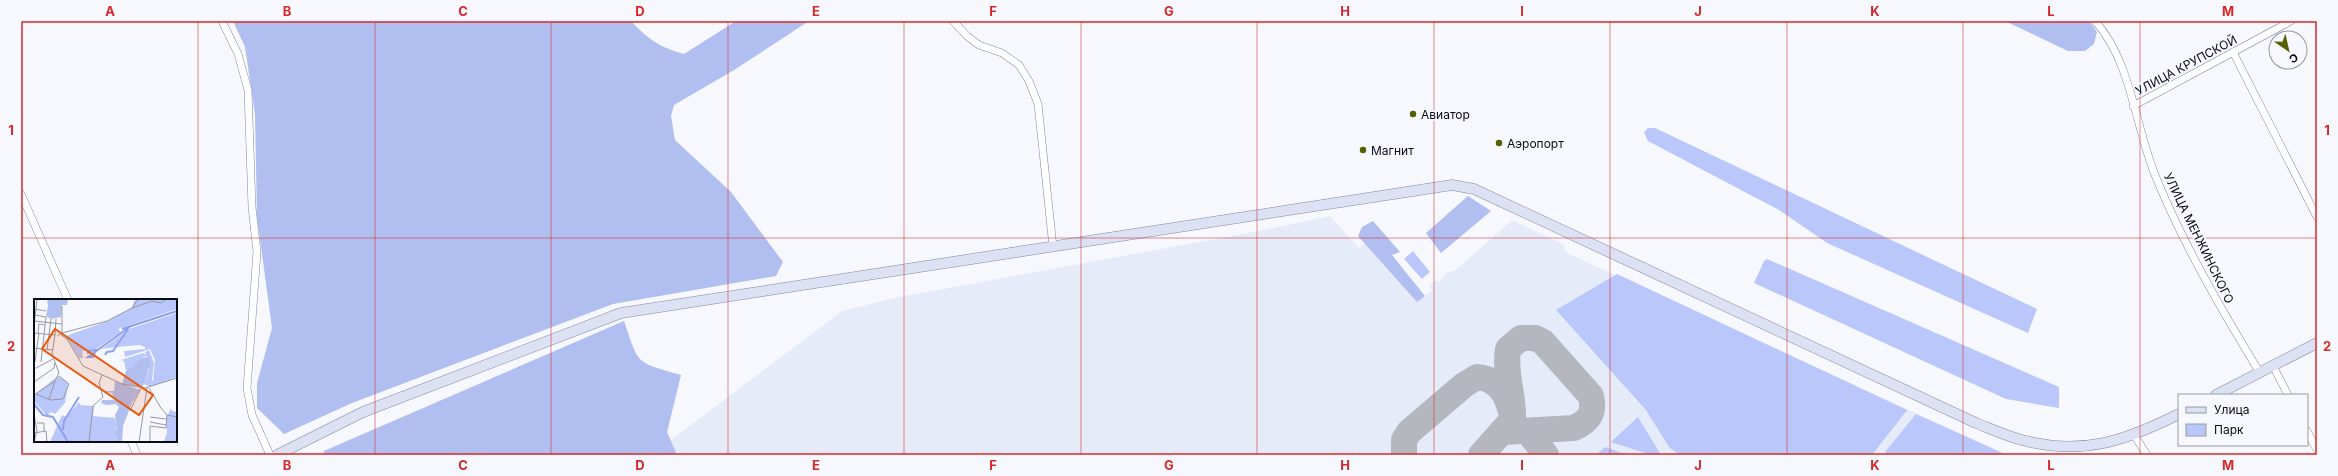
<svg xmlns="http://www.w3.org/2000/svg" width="2338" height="476" font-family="Inter,sans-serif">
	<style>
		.built { fill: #e6ebfa }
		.green { fill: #b9c7fa }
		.forest { fill: #b0bef0 }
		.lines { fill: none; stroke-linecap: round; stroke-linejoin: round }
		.taxiway { stroke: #b5b7be; stroke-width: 26 }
		.street-casing { stroke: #8189a4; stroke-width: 8 }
		.secondary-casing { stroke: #8189a4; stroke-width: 11 }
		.street { stroke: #fff; stroke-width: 7 }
		.secondary { stroke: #dce1f4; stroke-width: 10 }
		.grid { fill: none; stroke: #d62828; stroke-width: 1; stroke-opacity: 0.55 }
		.poi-dot { fill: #556101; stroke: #f6f8fe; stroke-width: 1.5 }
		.labels { text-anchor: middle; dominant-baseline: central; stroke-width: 4; stroke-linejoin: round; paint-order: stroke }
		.street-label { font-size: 12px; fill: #080b14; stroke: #f6f8fe }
		.poi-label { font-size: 12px; fill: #080b14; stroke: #f6f8fe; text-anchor: start }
		.inset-river { fill: none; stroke: #8ca0f1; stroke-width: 2 }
		.inset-road { fill: none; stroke: #9799a0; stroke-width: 1 }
		.view { fill: #e8590c; fill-opacity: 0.15; stroke: #e8590c; stroke-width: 2 }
		.inset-edge { fill: none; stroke: #080b14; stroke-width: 2 }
		.neatline { fill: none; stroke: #d62828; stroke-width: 1.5 }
		.grid-label { font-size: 13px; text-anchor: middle; font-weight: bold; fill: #d62828 }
	</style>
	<rect width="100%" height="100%" fill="#f6f8fe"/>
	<!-- built -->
	<polygon class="built" points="1330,216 1359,248 1365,243 1417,302 1432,290 1429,286 1436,280 1439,282 1447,273 1456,270 1512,220 1565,245 1564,249 1571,255 2007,455 314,455 624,321 636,357 647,365 681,375 667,432 671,440 842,311 894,298 1259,231"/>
	<!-- green -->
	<g class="green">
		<polygon points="1648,128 1655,128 2037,309 2028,333 1827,243 1779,210 1648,141 1644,132"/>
		<polygon points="1413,251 1430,272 1422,279 1404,259"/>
		<polygon points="1767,259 2059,387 2059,408 2006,399 1754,283 1764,261"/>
		<polygon points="1617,274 1907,410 1872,455 1679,455 1669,447 1646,410 1556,310"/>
		<polygon points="1916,414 2007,455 1887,455 1885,452"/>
		<polygon points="1638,417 1661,455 1651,455 1611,442"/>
		<polygon points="1605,447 1628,455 1596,455"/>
	</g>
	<!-- forest -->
	<g class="forest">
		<path d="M233 21H631C649 40 659 47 684 54L736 21H809L734 70 674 105 671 116 675 140 731 192 783 262 776 276 613 304 352 403 284 434 257 408V383L272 328 257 217 255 114 245 47Z"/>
		<polygon points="2005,21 2089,21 2097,32 2094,44 2085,51 2068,51"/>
		<polygon points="1468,196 1491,211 1441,253 1426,233"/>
		<polygon points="1373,221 1400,252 1392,255 1425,296 1417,302 1358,236 1362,227"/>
		<path d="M624 321C639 365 635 362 681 375L667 432 677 455H324V451Z"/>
	</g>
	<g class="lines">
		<!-- taxiway -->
		<g class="taxiway">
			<polyline points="1522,430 1529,433 1546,455"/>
			<path d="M1502 432 1574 428C1589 421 1595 413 1591 396L1543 342 1535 338H1521L1508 349C1504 373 1514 395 1513 419"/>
			<path d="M1404 455V440L1409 432 1464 385 1477 377C1501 379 1508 398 1513 419L1481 455"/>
		</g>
		<defs>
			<g id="street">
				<polyline points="222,21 238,54 248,90 252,207 257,252 247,388 252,415 270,455"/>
				<polyline points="953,21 967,36 979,45 1002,53 1019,65 1029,81 1038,104 1053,247"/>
				<path d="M2095 21C2131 61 2135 125 2155 175 2183 244 2221 309 2260 373"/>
				<polyline points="2233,52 2317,217"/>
				<polyline points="2133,106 2291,21"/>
				<polyline points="21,194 68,300"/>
				<polyline points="2273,366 2288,395"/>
				<polyline points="2307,431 2317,450"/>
				<polyline points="2134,435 2147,455"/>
				<polyline points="131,441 137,455"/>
			</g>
			<g id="secondary">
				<polyline points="2216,395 2317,343"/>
				<path d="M277 455 363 412 621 313 1452 185 1474 189 1976 423C1991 429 2006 436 2022 440 2083 456 2125 441 2179 414"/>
			</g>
		</defs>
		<!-- street casing -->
		<use href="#street" class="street-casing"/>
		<!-- secondary casing -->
		<use href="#secondary" class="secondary-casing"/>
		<!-- street -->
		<use href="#street" class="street"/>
		<!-- secondary -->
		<use href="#secondary" class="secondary"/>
	</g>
	<!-- grid -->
	<path class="grid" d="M198 21V455M375 21V455M551 21V455M728 21V455M904 21V455M1081 21V455M1257 21V455M1434 21V455M1610 21V455M1787 21V455M1963 21V455M2140 21V455M21 238H2317"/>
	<!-- markers -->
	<g class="poi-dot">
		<circle cx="1413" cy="114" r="4"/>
		<circle cx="1499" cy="143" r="4"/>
		<circle cx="1363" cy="150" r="4"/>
	</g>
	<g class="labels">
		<!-- street labels -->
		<g class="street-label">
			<text transform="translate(2186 65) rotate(-28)">УЛИЦА КРУПСКОЙ</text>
			<text transform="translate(2199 238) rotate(64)">УЛИЦА МЕНЖИНСКОГО</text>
		</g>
		<!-- poi labels -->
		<g class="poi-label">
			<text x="1421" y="114">Авиатор</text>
			<text x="1507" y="143">Аэропорт</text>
			<text x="1371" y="150">Магнит</text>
		</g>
	</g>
	<!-- overview -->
	<g transform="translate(34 299)">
		<rect width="143" height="143" fill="#f6f8fe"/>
		<path d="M101 0H143V10L84 30 87 33 62 50 48 52 49 59H45L32 37 74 22 98 9ZM143 14V78L116 88 110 85 108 88H105L111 83 115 71 113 57 107 59 92 72 90 62 87 61 109 54 112 56 111 53 115 51 120 64 118 80 119 83 121 61 116 50 91 58 90 52 111 50V48L106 46 83 48 95 30ZM91 33 81 48 68 50ZM24 77 34 84 31 104 21 115 17 113 13 117 0 102V96ZM45 103 46 106 60 107 59 117 81 119 83 128 79 134 84 137V143H16L28 116 33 118ZM137 109 138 112 143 113V143H130L133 133 132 120Z" fill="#b9c7fa"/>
		<path d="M13 0H34L33 6H28L27 18 17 20 12 17 14 7ZM115 58 116 65 111 83 105 88 88 85 92 72 107 59ZM81 82 106 91 98 104 89 127 88 143H84V137L79 134 83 129 81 116 85 108 82 105 72 106 67 104 68 101H81L78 94 68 92H80Z" fill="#b0bef0"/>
		<path class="inset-river" d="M88 30 143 12M61 54 59 58H54L97 27M54 55V52L63 51M71 56 73 53 79 52 94 30M0 105 9 116 19 118 34 143M29 131 30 122 45 98"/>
		<path class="inset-road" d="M104 0 98 9 118 2 127 4 133 0M28 7V34M0 10 12 12M1 16 12 18 7 63M0 22 28 25M0 27 3 0M0 34 21 36M4 34 5 25 11 26M28 34 73 22 98 9M21 36 22 20M23 37 26 35 33 40 49 67 88 85 111 89 143 79M0 49 19 51M13 51 17 20M1 63 5 34M0 70 19 60M0 83 20 69 21 64M115 89 127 109 133 116 143 118M2 95 17 101 29 100 35 85 25 77M0 96 21 82 25 74 18 55 21 36M15 100 21 82M96 112 107 89M0 115 3 132 0 143M116 118 132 120M116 123 132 126M3 124H10V132M0 134 12 132 13 143M55 143 59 107 69 98 65 84 68 76M105 143 113 89M116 143V127L132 129 133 116"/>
		<path class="view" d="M21 30 119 96 105 116 8 50Z"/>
		<rect width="143" height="143" class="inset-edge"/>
	</g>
	<!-- border -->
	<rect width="2338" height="476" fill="none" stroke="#f6f8fe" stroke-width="44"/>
	<!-- legend -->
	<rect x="2178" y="394" width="130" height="52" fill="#f6f8fe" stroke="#9799a0"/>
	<rect x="2186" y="407" width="20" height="6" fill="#dce1f4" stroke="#9799a0"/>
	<text x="2214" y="414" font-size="12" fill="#080b14">Улица</text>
	<rect x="2186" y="424" width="20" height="12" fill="#b9c7fa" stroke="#9799a0"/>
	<text x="2214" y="434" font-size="12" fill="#080b14">Парк</text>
	<!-- north arrow -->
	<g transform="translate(2288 50) rotate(146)"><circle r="19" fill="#f6f8fe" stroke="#9799a0"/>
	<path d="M0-3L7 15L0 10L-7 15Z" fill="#556101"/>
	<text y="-6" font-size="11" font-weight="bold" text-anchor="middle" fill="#080b14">С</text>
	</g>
	<rect x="22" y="22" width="2294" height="432" class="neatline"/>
	<g class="grid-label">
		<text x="110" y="16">A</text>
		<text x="287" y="16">B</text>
		<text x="463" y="16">C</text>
		<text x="640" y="16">D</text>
		<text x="816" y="16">E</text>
		<text x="993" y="16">F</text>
		<text x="1169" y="16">G</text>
		<text x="1345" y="16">H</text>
		<text x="1522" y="16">I</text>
		<text x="1698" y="16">J</text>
		<text x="1875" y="16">K</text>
		<text x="2051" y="16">L</text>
		<text x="2228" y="16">M</text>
		<text x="11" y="135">1</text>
		<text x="2327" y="135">1</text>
		<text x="11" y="351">2</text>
		<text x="2327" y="351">2</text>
		<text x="110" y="470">A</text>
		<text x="287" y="470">B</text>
		<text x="463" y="470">C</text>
		<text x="640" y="470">D</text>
		<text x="816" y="470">E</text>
		<text x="993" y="470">F</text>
		<text x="1169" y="470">G</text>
		<text x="1345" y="470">H</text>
		<text x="1522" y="470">I</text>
		<text x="1698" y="470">J</text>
		<text x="1875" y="470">K</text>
		<text x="2051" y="470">L</text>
		<text x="2228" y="470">M</text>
	</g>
</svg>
